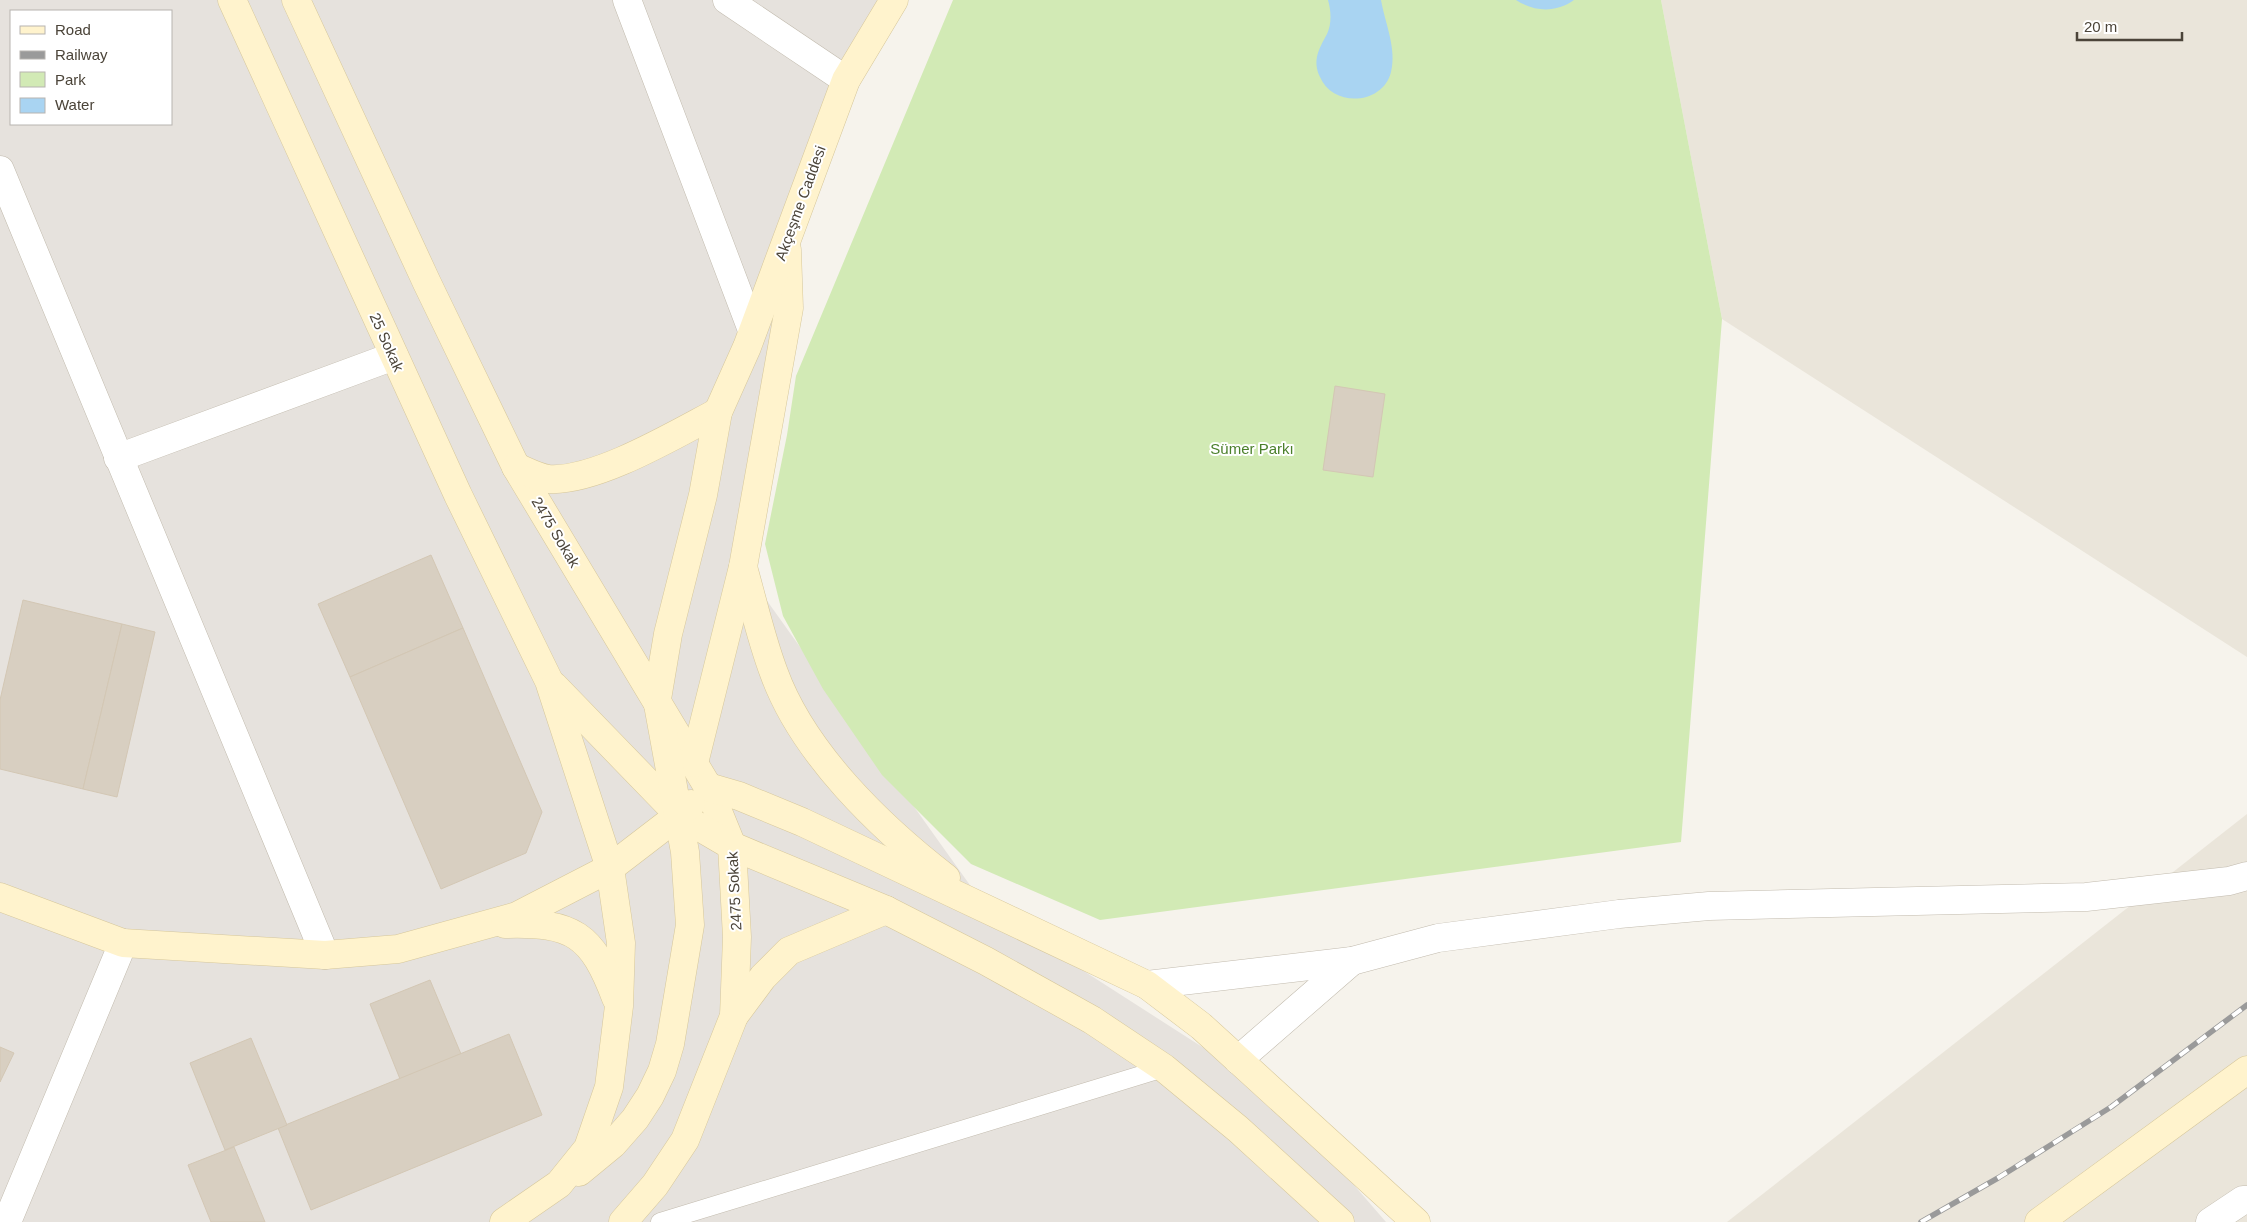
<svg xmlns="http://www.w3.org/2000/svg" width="2247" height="1222" font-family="Helvetica,sans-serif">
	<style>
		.residential { fill: #eae5da }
		.industrial { fill: #e6e2dd; fill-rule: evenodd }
		.green { fill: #d2eab5 }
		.water { fill: #a9d4f2 }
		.building { fill: #d8cfc1; stroke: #d3c7b4 }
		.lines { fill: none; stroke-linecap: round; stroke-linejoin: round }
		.lane-casing { stroke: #c2bbae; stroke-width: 19 }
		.street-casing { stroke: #c2bbae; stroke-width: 29 }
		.secondary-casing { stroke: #d6c79b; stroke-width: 29 }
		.lane { stroke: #fff; stroke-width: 18 }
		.street { stroke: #fff; stroke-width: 28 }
		.secondary { stroke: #fff3cd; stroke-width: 28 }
		.rail-casing { stroke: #9a9a9a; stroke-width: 5.5 }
		.rail { stroke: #fff; stroke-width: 4; stroke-dasharray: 11; stroke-linecap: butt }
		.labels { text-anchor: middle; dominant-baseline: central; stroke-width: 4; stroke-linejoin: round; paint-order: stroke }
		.street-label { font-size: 15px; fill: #4b4439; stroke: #fff }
		.park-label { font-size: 15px; fill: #4a7f2a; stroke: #fff }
	</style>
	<rect width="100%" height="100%" fill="#f6f3ec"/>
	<!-- residential -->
	<g class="residential">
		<polygon points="1661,0 2247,0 2247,657 1722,319"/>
		<polygon points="2247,814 2247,1222 1727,1222"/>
	</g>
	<!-- industrial -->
	<path class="industrial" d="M0 0H885L787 238 743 567 987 909 1274 1093 1386 1222H0ZM11 11H171V124H11Z"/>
	<!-- green -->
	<polygon class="green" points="953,0 1661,0 1722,319 1681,842 1100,920 971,864 882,775 823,689 783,616 765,544 787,435 796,376"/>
	<!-- water -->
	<g class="water">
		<path d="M1328 0H1381C1385 23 1397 49 1391 72 1383 105 1333 108 1320 77 1312 60 1319 49 1327 34 1332 24 1331 10 1328 0Z"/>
		<path d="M1516 0H1574C1556 13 1534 12 1516 0Z"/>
	</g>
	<!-- building -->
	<g class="building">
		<polygon points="1335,386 1385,394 1373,477 1323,470"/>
		<polygon points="431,555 463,628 350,677 318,604"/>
		<polygon points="23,600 122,624 83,789 0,769 0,700"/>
		<polygon points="122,624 155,632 117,797 83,789"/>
		<polygon points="463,628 542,812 526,853 441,889 350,677"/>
		<polygon points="430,980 461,1054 400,1079 370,1004"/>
		<polygon points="509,1034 542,1115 311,1210 278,1128"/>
		<polygon points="251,1038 287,1125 225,1150 190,1063"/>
		<polygon points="0,1047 14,1053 0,1082"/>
		<polygon points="234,1147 265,1222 211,1222 188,1165"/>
	</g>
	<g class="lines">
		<defs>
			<polyline id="lane" points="660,1222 1164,1068"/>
			<g id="street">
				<polyline points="627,0 752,330"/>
				<polyline points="727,0 846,80"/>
				<polyline points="0,170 325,955"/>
				<polyline points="118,458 394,356"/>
				<polyline points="1147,985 1352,961 1438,938 1619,914 1709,906 2086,897 2229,881 2247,876"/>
				<polyline points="1238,1060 1352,961"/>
				<polyline points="7,1222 123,943"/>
				<polyline points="2210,1222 2243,1200 2247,1200"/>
			</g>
			<g id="secondary">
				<polyline points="232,0 458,495 549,681 610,868 621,943 619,1006 609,1087 588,1148 559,1184 504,1222"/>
				<polyline points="296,0 427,283 516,467 708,787 732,846 737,937 734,1016 685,1140 655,1185 623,1222"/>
				<path d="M516 467C526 471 538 478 549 479 596 482 676 434 718 412"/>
				<path d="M743 567C753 602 761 639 774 673 803 753 880 827 946 878"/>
				<polyline points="554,686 679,815 732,846 886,910 986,961 1092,1020 1164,1068 1238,1129 1340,1222"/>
				<polyline points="694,763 743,567 789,308 787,250"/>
				<polyline points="708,787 739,796 802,822 1147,985 1201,1026 1416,1222"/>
				<polyline points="0,897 123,943 325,955 398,949 517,916 610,868 679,815 691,804"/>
				<path d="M505 924C573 922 592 934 616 998"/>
				<polyline points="734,1016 763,977 789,951 886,910"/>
				<polyline points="579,1172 613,1144 635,1119 650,1096 662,1071 670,1044 690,925 685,852 657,699 668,634 703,495 718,412 747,347 846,80 894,0"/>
				<polyline points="2039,1222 2247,1070"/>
			</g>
		</defs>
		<!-- lane casing -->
		<use href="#lane" class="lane-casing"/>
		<!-- street casing -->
		<use href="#street" class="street-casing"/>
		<!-- secondary casing -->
		<use href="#secondary" class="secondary-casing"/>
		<!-- lane -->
		<use href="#lane" class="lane"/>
		<!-- street -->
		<use href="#street" class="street"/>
		<!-- secondary -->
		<use href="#secondary" class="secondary"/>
		<defs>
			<polyline id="rail" points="1921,1222 1998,1178 2111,1107 2247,1005"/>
		</defs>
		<!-- rail casing -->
		<use href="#rail" class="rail-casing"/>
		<!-- rail -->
		<use href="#rail" class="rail"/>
	</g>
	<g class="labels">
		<!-- street labels -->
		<g class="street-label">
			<text transform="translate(800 203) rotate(-70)">Akçeşme Caddesi</text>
			<text transform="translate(387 342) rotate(66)">25 Sokak</text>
			<text transform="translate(556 532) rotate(59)">2475 Sokak</text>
			<text transform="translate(734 891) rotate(-93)">2475 Sokak</text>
		</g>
		<!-- park labels -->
		<g class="park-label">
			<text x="1252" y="448">Sümer Parkı</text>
		</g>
	</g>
	<!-- legend -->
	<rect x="10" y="10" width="162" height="115" fill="#ffffff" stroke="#b7b4b0"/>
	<rect x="20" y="26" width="25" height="8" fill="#fff3cd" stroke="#b7b4b0"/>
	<text x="55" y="35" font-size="15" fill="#4b4439">Road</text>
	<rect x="20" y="51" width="25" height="8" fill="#9a9a9a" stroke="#b7b4b0"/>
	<text x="55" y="60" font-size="15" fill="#4b4439">Railway</text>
	<rect x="20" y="72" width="25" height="15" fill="#d2eab5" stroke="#b7b4b0"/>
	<text x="55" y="85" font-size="15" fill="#4b4439">Park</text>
	<rect x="20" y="98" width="25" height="15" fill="#a9d4f2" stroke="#b7b4b0"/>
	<text x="55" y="110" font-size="15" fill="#4b4439">Water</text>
	<!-- scale -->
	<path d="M2077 32v8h105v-8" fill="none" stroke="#4b4439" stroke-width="2.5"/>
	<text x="2084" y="32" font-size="15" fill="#4b4439" stroke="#ffffff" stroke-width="4" paint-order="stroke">20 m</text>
</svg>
